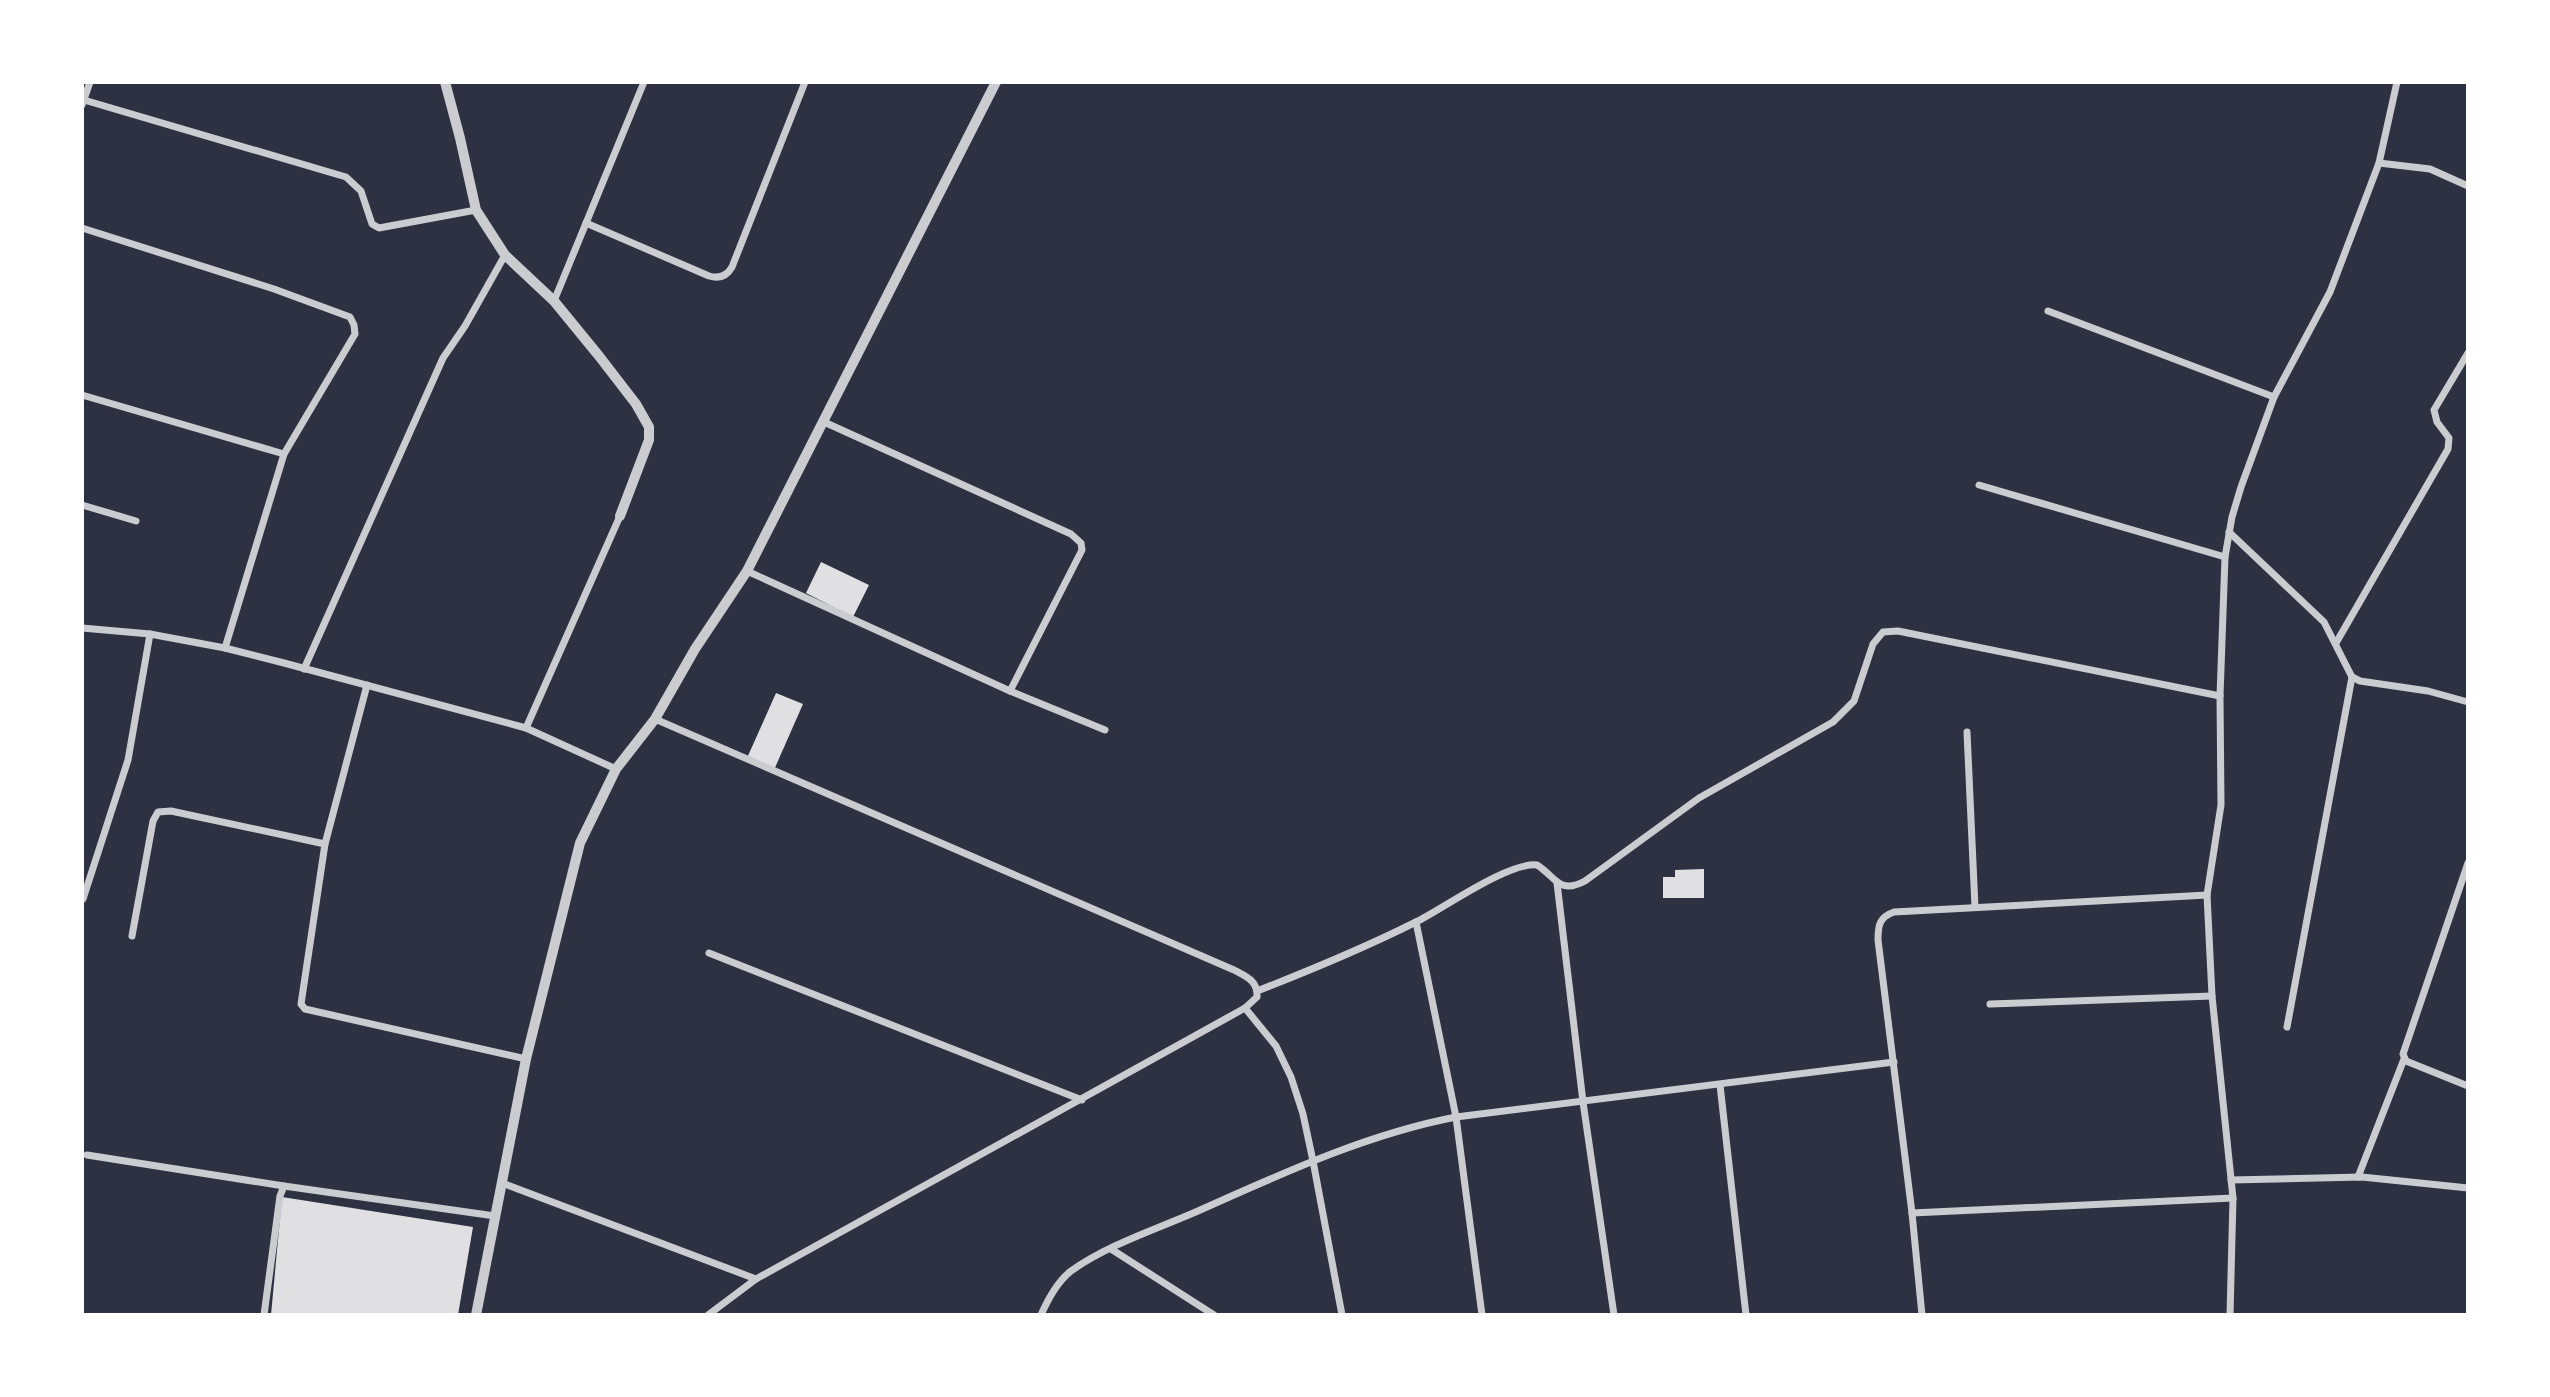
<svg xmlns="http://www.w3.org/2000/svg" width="2550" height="1397" font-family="'PT Sans',sans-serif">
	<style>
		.building { fill: #e0e0e3 }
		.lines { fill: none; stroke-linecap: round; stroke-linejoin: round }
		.minor { stroke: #caccd0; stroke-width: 7 }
		.tertiary { stroke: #caccd0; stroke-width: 10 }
	</style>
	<rect width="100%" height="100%" fill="#2d3142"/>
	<!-- building -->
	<g class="building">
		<polygon points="821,562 869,585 853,617 806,593"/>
		<polygon points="776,693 803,704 774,770 747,758"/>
		<polygon points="1704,869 1704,898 1663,898 1663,877 1675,877 1675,870"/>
		<polygon points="282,1197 473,1227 458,1315 271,1315"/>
	</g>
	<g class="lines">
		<!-- minor -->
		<g class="minor">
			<polyline points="84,100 346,177 361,191 372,224 379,228 476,210"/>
			<polyline points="82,105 90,82"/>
			<polyline points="2379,163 2430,169 2468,186"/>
			<path d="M586 223 709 276C719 279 727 276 732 267L805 82"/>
			<polyline points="82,228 274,289 350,317 354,325 355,334 284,454 225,648"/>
			<polyline points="554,301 644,82"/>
			<polyline points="2048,311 2274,397"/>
			<polyline points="82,395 284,454"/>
			<polyline points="824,422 1071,534 1081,543 1082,550 1010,691"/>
			<polyline points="1979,485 2225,557"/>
			<polyline points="82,505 136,521"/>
			<polyline points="2229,532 2324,622 2352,677 2360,681 2428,691 2468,702"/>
			<polyline points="747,571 1010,691 1105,730"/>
			<polyline points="82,628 150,634 225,648 284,663 526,728 616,769"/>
			<polyline points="2336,643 2448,449 2449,438 2437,422 2434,410 2468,353"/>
			<polyline points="304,669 443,358 465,326 505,255"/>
			<polyline points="367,685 325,844 301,1004 305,1009 526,1059"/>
			<path d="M655 719 1234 970C1247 977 1258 981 1257 997L1245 1008 756 1279 708 1315"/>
			<polyline points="526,728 620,516"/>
			<polyline points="1967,732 1975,907"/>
			<polyline points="2468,863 2403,1054 2406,1061 2468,1086"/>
			<polyline points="1557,883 1583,1102 1614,1315"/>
			<polyline points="83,899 128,760 150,634"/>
			<polyline points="1416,922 1456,1117 1482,1315"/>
			<polyline points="132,936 153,821 158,812 171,811 325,844"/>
			<polyline points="709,953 1082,1100"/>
			<path d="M1257 991C1311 970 1364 948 1416 922 1444 908 1508 862 1537 865 1556 877 1559 895 1585 881L1699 798 1833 722 1854 701 1873 644 1883 632 1898 631 2220 696"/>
			<polyline points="1990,1004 2212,996"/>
			<polyline points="1245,1008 1276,1046 1291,1077 1303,1114 1313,1161 1342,1315"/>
			<polyline points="2287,1027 2352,677"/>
			<polyline points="1720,1085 1746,1315"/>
			<polyline points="87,1155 284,1186 495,1216"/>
			<polyline points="2358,1177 2404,1059"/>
			<polyline points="2231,1180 2362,1177 2468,1188"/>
			<polyline points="502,1183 756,1279"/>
			<polyline points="1912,1213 2233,1198"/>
			<polyline points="1111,1249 1214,1315"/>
			<polyline points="264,1315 280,1196 284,1186"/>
			<path d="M1041 1315C1048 1299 1057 1282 1071 1271 1106 1246 1151 1231 1191 1214 1277 1176 1363 1135 1456 1117L1894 1062"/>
			<path d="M1922 1315 1912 1213 1878 940C1878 926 1879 917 1894 912L2207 895"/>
			<polyline points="2230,1315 2233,1198 2212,996 2207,895 2221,805 2220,696 2225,557 2232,517 2241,487 2274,397 2330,292 2379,163 2397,82"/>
		</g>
		<!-- tertiary -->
		<g class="tertiary">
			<polyline points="445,82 460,138 476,210 505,255 554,301 599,356 636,404 649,427 649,440 620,516"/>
			<polyline points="476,1315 526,1059 580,843 616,769 655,719 695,649 747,571 996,82"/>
		</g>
	</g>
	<!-- border -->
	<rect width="2550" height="1397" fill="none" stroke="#ffffff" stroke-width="168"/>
</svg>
